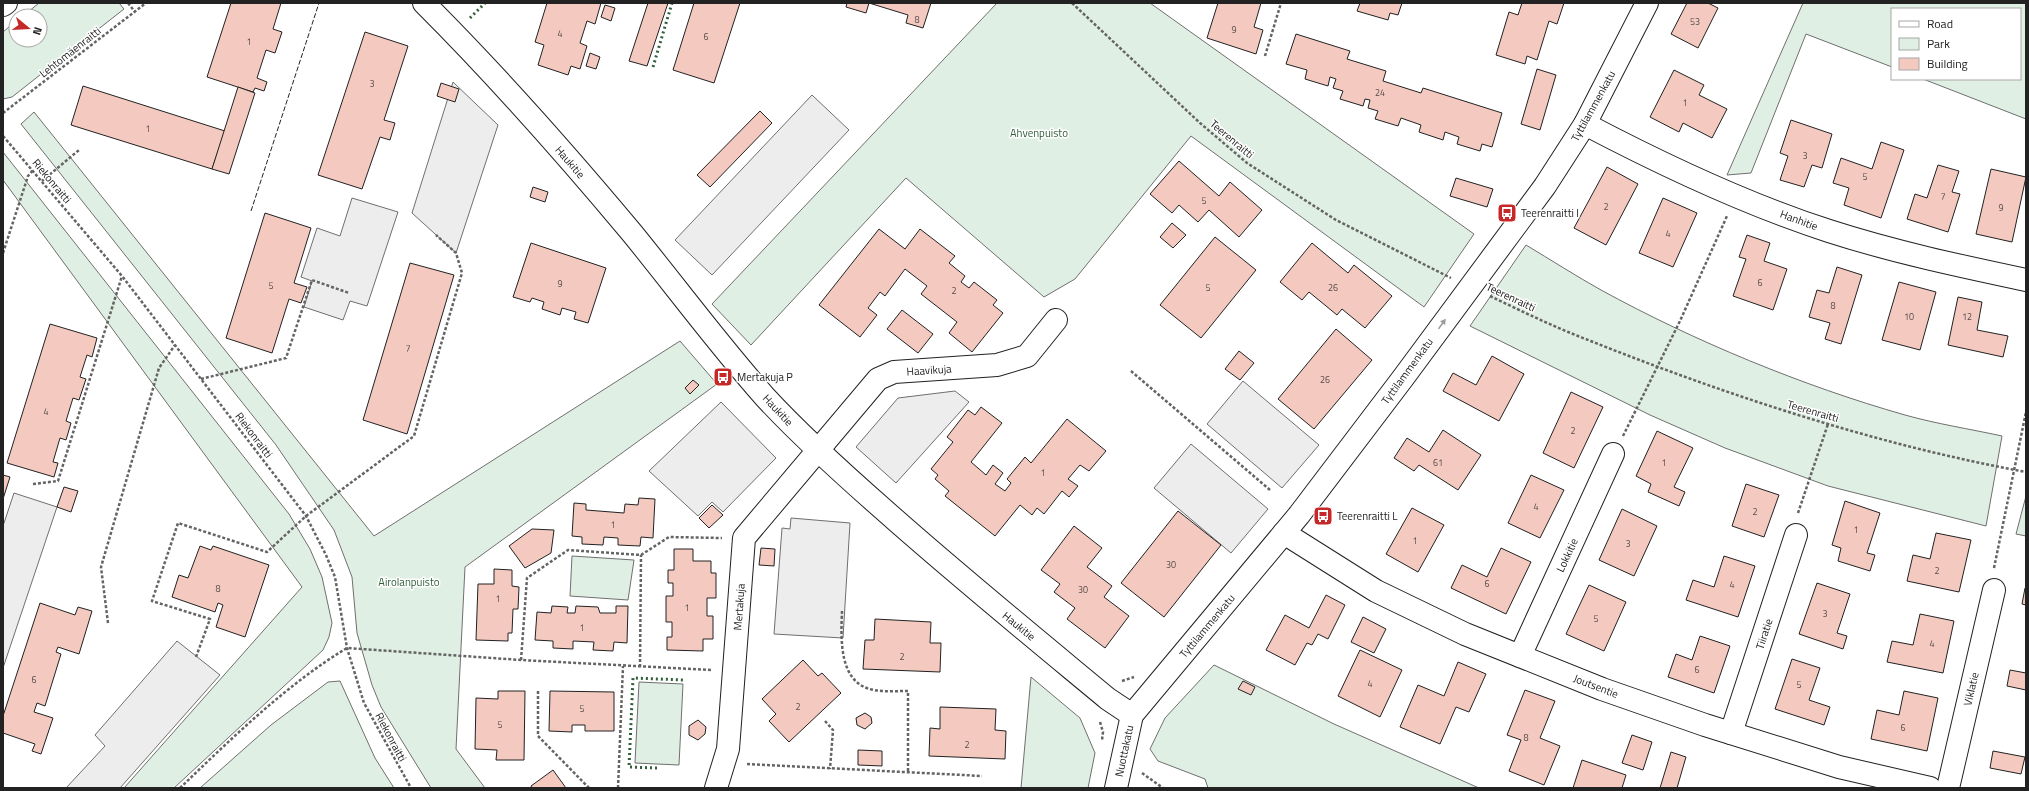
<svg xmlns="http://www.w3.org/2000/svg" width="2029" height="791" font-family="'Titillium Web',sans-serif">
	<style>
		.green { fill: #e0efe3; stroke: #6f6f6f }
		.parking { fill: #ededed; stroke: #6f6f6f }
		.building { fill: #f3c9c0; stroke: #222 }
		.lines { fill: none; stroke-linecap: round; stroke-linejoin: round }
		.minor-casing { stroke: #222; stroke-width: 24 }
		.path { stroke: #646464; stroke-width: 2.5; stroke-dasharray: 3 2; stroke-linecap: butt }
		.minor { stroke: #fff; stroke-width: 22 }
		.hedge { stroke: #2f5e38; stroke-width: 3; stroke-dasharray: 2 3; stroke-linecap: butt }
		.fence { stroke: #222; stroke-width: 1; stroke-dasharray: 5 2; stroke-linecap: butt }
		.oneway { fill: #9c9c9c }
		.labels { text-anchor: middle; dominant-baseline: central; stroke-width: 3; stroke-linejoin: round; paint-order: stroke }
		.number-label { font-size: 9px; fill: #564c4a }
		.street-label { font-size: 11px; fill: #222; stroke: #fff }
		.park-label { font-size: 11px; fill: #2f5e38; stroke: #fff }
		.poi-label { font-size: 11px; fill: #222; stroke: #fff; text-anchor: start }
	</style>
	<rect width="100%" height="100%" fill="#fff"/>
	<!-- green -->
	<g class="green">
		<polygon points="39,3 119,3 124,9 12,97 3,99 3,32 16,21 16,40 40,40 40,16 23,16"/>
		<polygon points="997,3 1150,3 1474,234 1424,307 1191,136 1075,279 1044,297 906,178 751,345 712,304"/>
		<polygon points="1803,3 2026,3 2026,119 1923,79 2020,79 2020,9 1892,9 1892,67 1806,34 1751,173 1727,175"/>
		<polygon points="34,112 374,536 680,341 717,384 465,567 456,749 485,788 431,788 381,707 372,685 357,633 352,577 334,530 276,445 21,124"/>
		<polygon points="3,152 289,514 310,549 322,577 332,623 329,637 323,650 174,788 124,788 302,587 3,180"/>
		<path d="M1526 245C1551 260 1576 276 1601 290 1694 341 1803 386 1905 415 1937 424 1970 429 2002 436L1986 526 1828 486 1725 448 1650 415 1470 326Z"/>
		<polygon points="2026,496 2026,536 2016,534"/>
		<polygon points="572,556 634,560 628,600 570,596"/>
		<polygon points="1214,665 1334,724 1479,788 1208,788 1205,779 1158,761 1150,749 1165,718"/>
		<polygon points="1031,677 1080,718 1095,753 1088,788 1021,788"/>
		<polygon points="340,681 375,758 394,788 200,788 271,725 328,682"/>
		<polygon points="639,682 683,684 679,765 635,763"/>
	</g>
	<!-- parking -->
	<g class="parking">
		<polygon points="453,82 498,125 456,253 412,213"/>
		<polygon points="812,95 849,130 712,275 675,240"/>
		<polygon points="352,198 398,212 367,306 350,301 343,320 304,307 312,281 301,277 317,228 340,236"/>
		<polygon points="1243,381 1319,445 1282,488 1207,424"/>
		<polygon points="955,391 969,402 896,483 856,447 898,398"/>
		<polygon points="721,402 776,458 723,512 712,502 698,516 649,471"/>
		<polygon points="1191,444 1268,509 1231,553 1154,488"/>
		<polygon points="14,493 57,507 3,668 3,526"/>
		<polygon points="791,518 850,523 843,638 774,634 782,528 790,529"/>
		<polygon points="177,641 220,675 120,788 66,788 105,746 95,735"/>
	</g>
	<!-- building -->
	<g class="building">
		<polygon points="231,3 281,3 273,29 282,32 275,53 266,50 257,78 267,82 264,91 255,88 253,92 207,77"/>
		<polygon points="547,3 601,3 595,24 587,21 580,43 587,46 580,69 571,66 568,75 538,65 544,45 535,42"/>
		<polygon points="648,3 668,3 647,66 629,61"/>
		<polygon points="694,3 740,3 714,83 673,70"/>
		<polygon points="847,3 931,3 923,28 906,23 908,15 869,3 866,13 846,7"/>
		<polygon points="1218,3 1261,3 1254,27 1263,30 1256,54 1207,38"/>
		<polygon points="1360,3 1402,3 1398,15 1390,13 1388,20 1357,11"/>
		<polygon points="1522,3 1564,3 1557,24 1549,21 1537,60 1527,56 1525,64 1496,55 1509,12 1518,15"/>
		<polygon points="1687,3 1708,3 1718,8 1698,48 1671,34"/>
		<polygon points="605,5 615,8 611,21 601,17"/>
		<polygon points="365,32 408,46 384,120 395,123 390,140 380,137 362,189 318,175"/>
		<polygon points="1296,34 1350,51 1347,59 1386,71 1383,81 1421,93 1423,88 1502,113 1492,147 1482,144 1480,151 1457,144 1459,137 1445,132 1443,140 1419,132 1421,125 1401,118 1398,126 1375,119 1378,111 1368,108 1370,100 1365,99 1363,106 1340,99 1343,91 1333,88 1336,79 1330,77 1328,86 1305,79 1307,70 1286,64"/>
		<polygon points="590,53 600,57 596,69 586,66"/>
		<polygon points="1537,69 1556,75 1540,130 1521,124"/>
		<polygon points="1674,70 1704,85 1699,95 1727,109 1712,138 1683,123 1679,132 1650,117"/>
		<polygon points="441,83 459,89 455,102 437,96"/>
		<polygon points="83,86 225,131 212,169 71,125"/>
		<polygon points="238,87 255,93 229,174 212,169"/>
		<polygon points="760,111 772,123 710,187 697,175"/>
		<polygon points="1791,120 1832,134 1822,168 1812,165 1804,187 1780,180 1788,156 1780,153"/>
		<polygon points="1881,142 1904,150 1881,218 1844,205 1849,188 1833,183 1841,158 1872,169"/>
		<polygon points="1179,161 1219,196 1230,182 1262,210 1239,237 1209,210 1198,222 1179,205 1172,213 1150,194"/>
		<polygon points="1938,165 1959,171 1952,192 1960,194 1948,232 1907,219 1915,194 1927,198"/>
		<polygon points="1607,167 1638,184 1606,245 1574,228"/>
		<polygon points="1991,169 2026,177 2012,242 1976,234"/>
		<polygon points="1456,178 1493,189 1487,207 1450,196"/>
		<polygon points="533,187 548,192 545,202 530,197"/>
		<polygon points="1663,198 1697,213 1673,267 1639,253"/>
		<polygon points="265,213 311,228 294,283 307,287 301,303 289,299 272,353 226,338"/>
		<polygon points="1172,223 1186,235 1173,248 1160,237"/>
		<polygon points="879,229 905,249 920,229 955,256 949,263 965,276 961,282 969,288 974,282 997,300 993,305 1003,313 972,352 949,333 957,322 921,294 927,286 905,269 885,296 880,292 868,308 877,315 860,337 819,305"/>
		<polygon points="1747,235 1770,243 1764,261 1787,269 1773,310 1733,296 1746,259 1739,257"/>
		<polygon points="1215,237 1256,270 1201,338 1160,305"/>
		<polygon points="531,243 606,268 588,323 574,319 576,312 562,308 560,315 542,309 544,302 532,298 530,302 513,297"/>
		<polygon points="1312,243 1348,273 1354,265 1392,296 1365,328 1342,309 1337,315 1309,292 1302,300 1280,282"/>
		<polygon points="410,263 454,275 407,434 363,420"/>
		<polygon points="1837,267 1862,275 1841,344 1825,339 1830,323 1809,317 1817,290 1829,293"/>
		<polygon points="1899,282 1936,292 1920,350 1882,340"/>
		<polygon points="1958,297 1982,302 1977,330 2008,336 2003,357 1948,345"/>
		<polygon points="902,310 933,334 918,353 887,329"/>
		<polygon points="50,324 97,338 92,357 87,355 80,377 86,379 79,400 73,398 66,421 71,423 66,440 60,438 53,462 58,463 54,477 7,463"/>
		<polygon points="1336,329 1372,360 1314,429 1278,399"/>
		<polygon points="1239,351 1254,363 1240,380 1225,369"/>
		<polygon points="1492,356 1524,374 1499,421 1443,391 1453,373 1476,385"/>
		<polygon points="693,380 699,385 690,394 685,388"/>
		<polygon points="1571,392 1603,407 1574,468 1543,453"/>
		<polygon points="981,407 1002,423 971,462 986,475 993,465 1003,473 995,484 1005,491 1011,483 1007,479 1025,457 1031,463 1067,419 1106,451 1089,471 1080,465 1068,479 1078,486 1069,497 1062,491 1044,514 1037,508 1032,515 1020,505 995,536 945,496 949,491 935,479 938,475 931,469 953,442 947,437 968,410 975,415"/>
		<polygon points="1443,430 1481,455 1458,490 1419,465 1414,471 1394,458 1407,438 1429,452"/>
		<polygon points="1657,431 1693,448 1674,487 1685,492 1679,506 1648,492 1651,484 1636,476"/>
		<polygon points="3,475 10,477 3,499"/>
		<polygon points="1531,475 1564,490 1540,538 1508,523"/>
		<polygon points="1746,484 1779,495 1764,537 1732,526"/>
		<polygon points="64,487 78,491 71,512 57,507"/>
		<polygon points="639,498 655,499 653,538 641,537 640,546 618,545 618,538 604,537 603,545 582,544 582,537 572,536 574,503 586,504 586,510 624,513 625,504 638,505"/>
		<polygon points="1845,501 1880,513 1867,553 1875,555 1870,571 1838,561 1841,548 1832,545"/>
		<polygon points="712,505 723,515 709,528 699,518"/>
		<polygon points="1412,508 1444,525 1418,572 1386,554"/>
		<polygon points="1622,509 1657,526 1634,576 1599,560"/>
		<polygon points="1178,511 1221,545 1164,617 1121,583"/>
		<polygon points="1074,526 1102,548 1087,567 1112,586 1104,597 1129,616 1105,648 1067,619 1075,608 1054,592 1060,584 1041,570"/>
		<polygon points="532,529 554,530 551,553 525,568 509,546"/>
		<polygon points="1936,533 1971,540 1959,592 1907,581 1913,555 1930,559"/>
		<polygon points="200,546 211,550 213,546 269,565 245,637 216,627 223,605 218,603 215,612 172,597 179,575 188,578"/>
		<polygon points="761,548 775,549 774,566 759,565"/>
		<polygon points="1501,548 1531,562 1506,614 1451,588 1462,565 1487,577"/>
		<polygon points="674,549 693,549 693,561 711,561 711,573 716,573 716,598 707,598 707,616 713,616 713,639 703,639 703,651 667,650 667,637 672,637 672,622 666,622 666,596 673,596 673,583 668,583 668,570 674,570"/>
		<polygon points="1724,556 1755,566 1738,617 1686,600 1693,580 1714,587"/>
		<polygon points="494,569 512,570 512,586 519,587 518,609 513,609 512,633 508,633 508,641 476,640 478,584 494,584"/>
		<polygon points="1817,583 1850,594 1837,633 1847,636 1843,649 1799,634"/>
		<polygon points="1589,585 1626,602 1604,651 1566,634"/>
		<polygon points="2025,588 2026,588 2026,605 2022,604"/>
		<polygon points="1326,595 1345,605 1328,639 1318,634 1312,645 1307,643 1295,665 1266,650 1285,615 1309,628"/>
		<polygon points="40,603 75,615 78,607 92,611 79,654 58,647 56,652 61,654 45,706 37,703 34,712 53,718 41,754 32,751 35,744 3,733 3,716"/>
		<polygon points="552,606 568,607 567,613 575,613 576,606 598,607 600,613 616,613 616,606 628,606 627,643 614,642 613,651 593,650 594,642 573,641 573,649 553,648 553,641 535,640 537,612 551,613"/>
		<polygon points="1920,614 1954,621 1943,673 1887,662 1892,641 1913,645"/>
		<polygon points="1363,617 1386,629 1374,653 1351,642"/>
		<polygon points="875,619 931,622 930,643 941,643 940,672 863,669 865,640 874,640"/>
		<polygon points="1700,636 1730,646 1714,693 1668,677 1676,654 1692,660"/>
		<polygon points="1360,650 1402,670 1380,717 1338,696"/>
		<polygon points="1792,659 1820,668 1809,700 1830,707 1824,725 1775,709"/>
		<polygon points="803,660 818,676 822,673 841,693 789,742 769,721 776,714 762,699"/>
		<polygon points="1458,662 1486,674 1469,712 1456,707 1440,744 1400,727 1418,685 1444,696"/>
		<polygon points="2010,670 2026,673 2026,690 2007,686"/>
		<polygon points="1243,681 1255,687 1251,695 1238,689"/>
		<polygon points="1525,690 1555,701 1540,738 1560,746 1544,785 1509,771 1521,740 1507,735"/>
		<polygon points="498,691 525,691 524,760 496,760 497,750 475,749 476,698 498,699"/>
		<polygon points="550,691 614,692 614,731 585,731 585,725 572,725 572,732 549,731"/>
		<polygon points="1904,691 1938,698 1927,751 1871,739 1877,710 1899,715"/>
		<polygon points="940,707 996,709 995,730 1006,731 1005,759 929,756 930,728 940,729"/>
		<polygon points="865,713 871,717 872,723 865,729 857,725 856,718"/>
		<polygon points="698,720 706,727 705,734 698,740 689,735 689,726"/>
		<polygon points="1632,735 1652,742 1643,770 1622,763"/>
		<polygon points="858,750 882,751 882,766 858,765"/>
		<polygon points="1993,751 2025,757 2021,774 1990,768"/>
		<polygon points="1671,752 1686,757 1677,788 1660,788"/>
		<polygon points="1582,760 1626,775 1622,788 1573,788"/>
		<polygon points="553,770 566,788 532,788 531,786"/>
	</g>
	<g class="lines">
		<defs>
			<g id="minor">
				<path d="M424 3C497 76 566 154 632 233 676 287 718 344 765 397 802 437 842 473 883 509 956 574 1032 636 1108 699L1132 715"/>
				<polyline points="3,5 6,3"/>
				<path d="M1585 124C1663 165 1745 204 1829 231 1894 252 1960 266 2026 280"/>
				<polyline points="1284,533 1376,591 1465,634 1602,689 1705,725 1839,767 1930,788"/>
				<polyline points="1520,656 1613,454"/>
				<polyline points="1731,733 1796,535"/>
				<polyline points="716,788 728,749 744,538 878,379 894,372 997,365 1027,356 1056,320"/>
				<polyline points="1116,788 1132,715 1299,515 1403,378 1545,186 1585,124 1647,3"/>
				<polyline points="1948,788 1994,590"/>
			</g>
		</defs>
		<!-- minor casing -->
		<use href="#minor" class="minor-casing"/>
		<!-- path -->
		<g class="path">
			<polyline points="128,3 135,12"/>
			<polyline points="1072,3 1200,123 1247,163 1336,220 1451,278"/>
			<polyline points="1265,56 1281,3"/>
			<polyline points="3,113 146,3"/>
			<polyline points="3,136 122,276 306,516 326,555 335,577 347,648 364,703 411,788"/>
			<polyline points="42,181 79,150"/>
			<polyline points="3,253 28,176 33,170"/>
			<path d="M1490 296C1519 310 1548 324 1578 336 1723 394 1873 444 2026 472"/>
			<polyline points="1131,371 1270,490"/>
			<polyline points="201,379 286,358 312,280 349,293"/>
			<polyline points="1623,436 1680,321 1727,216"/>
			<polyline points="33,484 58,481 122,276"/>
			<polyline points="1798,513 1828,424"/>
			<polyline points="1994,568 2026,412"/>
			<path d="M842 611C841 638 838 684 874 690 885 692 897 691 908 691V773"/>
			<polyline points="108,623 101,567 159,368 175,345"/>
			<polyline points="196,657 210,619 152,601 178,523 267,552 306,516 414,436 462,273 456,253 436,235"/>
			<polyline points="521,660 527,578 568,550 641,555 669,537 722,538"/>
			<polyline points="640,667 641,555"/>
			<polyline points="1122,681 1134,677"/>
			<polyline points="538,691 538,736 589,788"/>
			<polyline points="825,721 833,730 830,769"/>
			<polyline points="1100,722 1103,732 1102,740"/>
			<polyline points="747,764 982,776"/>
			<polyline points="1142,773 1163,788"/>
			<path d="M180 788C231 739 287 684 347 648L521 660 711 670"/>
			<polyline points="618,788 623,666"/>
		</g>
		<!-- minor -->
		<use href="#minor" class="minor"/>
		<!-- hedge -->
		<g class="hedge">
			<polyline points="470,18 485,3"/>
			<polyline points="653,67 672,3"/>
			<polyline points="657,768 629,767 633,678 684,680"/>
		</g>
		<!-- fence -->
		<polyline class="fence" points="251,211 319,3"/>
	</g>
	<!-- one-way arrows -->
	<defs><path id="oneway-solid" d="M-6-.8H1V-3.2L6.5 0L1 3.2V.8H-6Z"/></defs>
	<use class="oneway" href="#oneway-solid" transform="translate(1442 324) rotate(-54)"/>
	<!-- icons -->
	<defs>
		<symbol id="bus-square" viewBox="-11 -11 22 22"><rect x="-9" y="-9" width="18" height="18" rx="4" fill="#c62828" stroke="#fff"/><path d="M-5-6H5V4H4V6H2V4H-2V6H-4V4H-5ZM-3.5-4V0h7V-4ZM-3.5 1.2v1.5H-2V1.2ZM2 1.2v1.5H3.5V1.2Z" fill="#fff"/></symbol>
	</defs>
	<g fill-rule="evenodd">
		<use href="#bus-square" x="1496" y="202" width="22" height="22"/>
		<use href="#bus-square" x="712" y="366" width="22" height="22"/>
		<use href="#bus-square" x="1312" y="505" width="22" height="22"/>
	</g>
	<g class="labels">
		<!-- number labels -->
		<g class="number-label">
			<text x="917" y="19">8</text>
			<text x="1695" y="21">53</text>
			<text x="1234" y="29">9</text>
			<text x="560" y="33">4</text>
			<text x="706" y="36">6</text>
			<text x="249" y="41">1</text>
			<text x="372" y="83">3</text>
			<text x="1380" y="92">24</text>
			<text x="1685" y="102">1</text>
			<text x="148" y="128">1</text>
			<text x="1805" y="155">3</text>
			<text x="1865" y="176">5</text>
			<text x="1943" y="196">7</text>
			<text x="1204" y="200">5</text>
			<text x="1606" y="206">2</text>
			<text x="2001" y="207">9</text>
			<text x="1668" y="233">4</text>
			<text x="1760" y="282">6</text>
			<text x="560" y="283">9</text>
			<text x="271" y="285">5</text>
			<text x="1208" y="287">5</text>
			<text x="1333" y="287">26</text>
			<text x="954" y="290">2</text>
			<text x="1833" y="305">8</text>
			<text x="1909" y="316">10</text>
			<text x="1967" y="316">12</text>
			<text x="408" y="348">7</text>
			<text x="1325" y="379">26</text>
			<text x="46" y="411">4</text>
			<text x="1573" y="430">2</text>
			<text x="1438" y="462">61</text>
			<text x="1664" y="462">1</text>
			<text x="1043" y="472">1</text>
			<text x="1536" y="506">4</text>
			<text x="1755" y="511">2</text>
			<text x="613" y="524">1</text>
			<text x="1856" y="529">1</text>
			<text x="1415" y="540">1</text>
			<text x="1628" y="543">3</text>
			<text x="1171" y="564">30</text>
			<text x="1937" y="570">2</text>
			<text x="1487" y="583">6</text>
			<text x="1732" y="584">4</text>
			<text x="218" y="588">8</text>
			<text x="1083" y="589">30</text>
			<text x="498" y="598">1</text>
			<text x="687" y="607">1</text>
			<text x="1825" y="613">3</text>
			<text x="1596" y="618">5</text>
			<text x="582" y="627">1</text>
			<text x="1932" y="643">4</text>
			<text x="902" y="656">2</text>
			<text x="1697" y="669">6</text>
			<text x="34" y="679">6</text>
			<text x="1370" y="683">4</text>
			<text x="1799" y="684">5</text>
			<text x="798" y="706">2</text>
			<text x="582" y="708">5</text>
			<text x="500" y="724">5</text>
			<text x="1903" y="727">6</text>
			<text x="1526" y="737">8</text>
			<text x="967" y="744">2</text>
		</g>
		<!-- street labels -->
		<g class="street-label">
			<text transform="translate(70 52) rotate(-38)">Lehtomäenraitti</text>
			<text transform="translate(1593 106) rotate(-61)">Tyttilammenkatu</text>
			<text transform="translate(1232 139) rotate(40)">Teerenraitti</text>
			<text transform="translate(570 162) rotate(49)">Haukitie</text>
			<text transform="translate(52 181) rotate(50)">Riekonraitti</text>
			<text transform="translate(1799 220) rotate(20)">Hanhitie</text>
			<text transform="translate(1511 297) rotate(25)">Teerenraitti</text>
			<text transform="translate(929 370) rotate(-4)">Haavikuja</text>
			<text transform="translate(1407 371) rotate(-54)">Tyttilammenkatu</text>
			<text transform="translate(778 410) rotate(47)">Haukitie</text>
			<text transform="translate(1813 411) rotate(16)">Teerenraitti</text>
			<text transform="translate(254 435) rotate(53)">Riekonraitti</text>
			<text transform="translate(1567 555) rotate(-65)">Lokkitie</text>
			<text transform="translate(739 607) rotate(-86)">Mertakuja</text>
			<text transform="translate(1019 626) rotate(39)">Haukitie</text>
			<text transform="translate(1207 626) rotate(-50)">Tyttilammenkatu</text>
			<text transform="translate(1764 634) rotate(-72)">Tiiratie</text>
			<text transform="translate(1596 686) rotate(21)">Joutsentie</text>
			<text transform="translate(1971 689) rotate(-77)">Viklatie</text>
			<text transform="translate(391 737) rotate(62)">Riekonraitti</text>
			<text transform="translate(1124 751) rotate(-78)">Nuottakatu</text>
		</g>
		<!-- park labels -->
		<g class="park-label">
			<text x="1039" y="133">Ahvenpuisto</text>
			<text x="409" y="582">Airolanpuisto</text>
		</g>
		<!-- poi labels -->
		<g class="poi-label">
			<text x="1521" y="213">Teerenraitti I</text>
			<text x="737" y="377">Mertakuja P</text>
			<text x="1337" y="516">Teerenraitti L</text>
		</g>
	</g>
	<!-- border -->
	<rect width="2029" height="791" fill="none" stroke="#222222" stroke-width="8"/>
	<!-- legend -->
	<rect x="1891" y="8" width="130" height="72" fill="#ffffff" stroke="#a7a7a7"/>
	<rect x="1899" y="21" width="20" height="6" fill="#ffffff" stroke="#a7a7a7"/>
	<text x="1927" y="28" font-size="12" fill="#222222">Road</text>
	<rect x="1899" y="38" width="20" height="12" fill="#e0efe3" stroke="#a7a7a7"/>
	<text x="1927" y="48" font-size="12" fill="#222222">Park</text>
	<rect x="1899" y="58" width="20" height="12" fill="#f3c9c0" stroke="#a7a7a7"/>
	<text x="1927" y="68" font-size="12" fill="#222222">Building</text>
	<!-- north arrow -->
	<g transform="translate(28 28) rotate(108)"><circle r="19" fill="#ffffff" stroke="#a7a7a7"/>
	<path d="M0-3L7 15L0 10L-7 15Z" fill="#c62828"/>
	<text y="-6" font-size="11" font-weight="bold" text-anchor="middle" fill="#222222">N</text>
	</g>
</svg>
